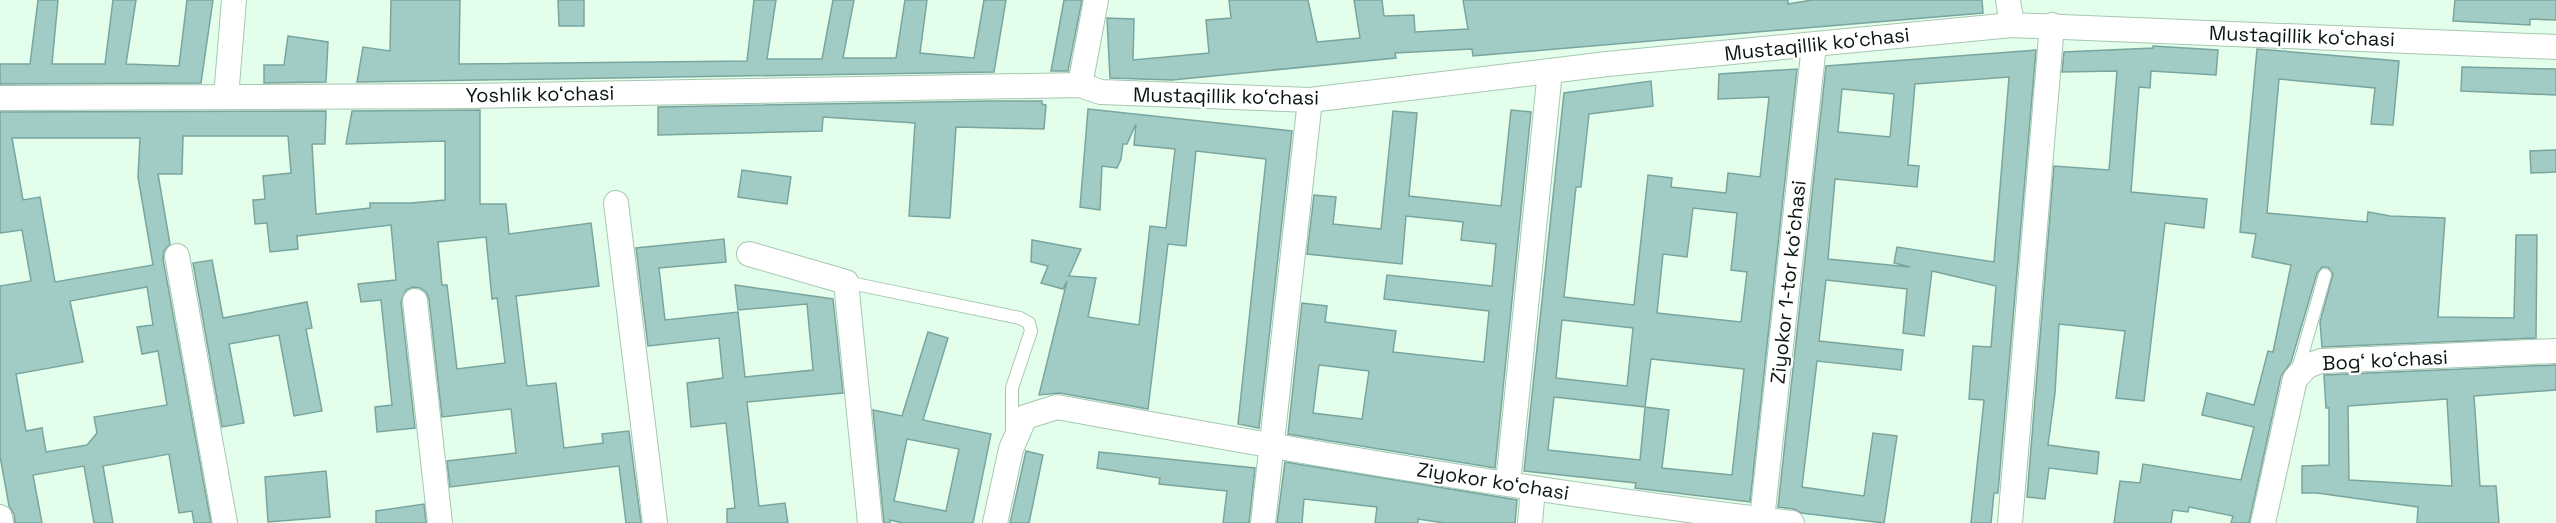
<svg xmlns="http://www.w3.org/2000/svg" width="2556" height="523" font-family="'Space Grotesk',sans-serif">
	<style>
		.building { fill: #a0ccc5; stroke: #7aa59f; stroke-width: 1.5; fill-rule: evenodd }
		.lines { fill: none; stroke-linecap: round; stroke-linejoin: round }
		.service-casing { stroke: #a6c7b0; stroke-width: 14 }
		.minor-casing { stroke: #a6c7b0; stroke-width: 26 }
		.service { stroke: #fff; stroke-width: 12 }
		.minor { stroke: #fff; stroke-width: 24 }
		.labels { text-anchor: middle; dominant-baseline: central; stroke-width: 5; stroke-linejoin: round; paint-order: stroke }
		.street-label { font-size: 20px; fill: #0a170f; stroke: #fff }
	</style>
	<rect width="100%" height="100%" fill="#e3ffeb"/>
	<!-- building -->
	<g class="building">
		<polygon points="38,0 58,0 52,64 105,64 113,0 136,0 126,64 179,66 187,0 213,0 201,83 0,84 0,64 30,64"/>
		<polygon points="391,0 460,0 459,64 747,61 754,0 776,0 767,59 822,59 833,0 854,0 843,58 896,58 905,0 927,0 920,53 974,58 984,0 1006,0 994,72 357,82 363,47 390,51"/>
		<polygon points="558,0 584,0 584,26 559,26"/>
		<polygon points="1064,0 1082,0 1068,71 1051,71"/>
		<polygon points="1229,0 1308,0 1317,42 1360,38 1354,0 1382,0 1384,16 1414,15 1415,32 1468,29 1463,0 1788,0 1788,4 1812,0 1982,0 1983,13 1473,56 1472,49 1395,53 1396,58 1172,80 1110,78 1107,18 1134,19 1133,60 1209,53 1206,20 1231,18"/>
		<polygon points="2455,0 2556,0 2556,20 2530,19 2530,25 2453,21"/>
		<polygon points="288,36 328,42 326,82 264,83 264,65 284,65"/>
		<polygon points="2153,46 2218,50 2216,75 2151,71 2150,88 2139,87 2131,192 2207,199 2204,228 2165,223 2144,401 2116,398 2125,331 2059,324 2055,393 2048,445 2099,452 2097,474 2049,468 2045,499 2027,497 2054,166 2109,170 2117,71 2062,72 2064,52 2153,48"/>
		<polygon points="2257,49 2399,61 2393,125 2371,124 2375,88 2279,79 2267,213 2367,222 2368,212 2390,216 2445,218 2438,317 2514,318 2516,235 2537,235 2536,338 2322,347 2320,322 2333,274 2328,267 2322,267 2317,273 2291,362 2281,376 2249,523 2231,523 2233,516 2189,507 2188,512 2173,510 2171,523 2114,523 2120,481 2140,483 2143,464 2241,480 2254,427 2202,415 2207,393 2254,405 2268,351 2273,352 2291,265 2252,257 2256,234 2240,232"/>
		<path d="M2036 50 1998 493H1994L1991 523H1971L1984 400 1969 399 1973 346 1991 347 1996 286 1932 271 1924 336 1903 333 1907 289 1826 280 1819 341 1903 350 1901 370 1817 361 1802 487 1864 496 1873 433 1897 436 1884 523 1801 513 1794 509 1778 507 1826 66ZM2009 77 1994 262 1897 247 1894 263 1910 267 1828 259 1835 179 1917 187 1919 166 1908 165 1915 84ZM1842 89 1894 94 1890 137 1838 132Z"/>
		<polygon points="2462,67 2556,69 2556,95 2461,91"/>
		<path d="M1797 69 1750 502 1635 488 1636 483 1524 471 1564 93 1651 81 1653 106 1589 114 1581 187H1576L1564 297 1634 305 1648 175 1672 178 1671 187 1726 193 1728 173 1760 177 1769 97 1718 99 1719 74ZM1693 208 1737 213 1731 270 1747 272 1741 322 1657 313 1663 254 1687 257ZM1562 320 1633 328 1627 386 1556 378ZM1651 359 1744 369 1732 475 1662 468 1669 410 1645 407ZM1554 397 1645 407 1640 460 1548 450Z"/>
		<polygon points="989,101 1042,101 1042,104 1046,105 1044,129 956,127 950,218 909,216 915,123 823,117 822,131 658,135 658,107"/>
		<polygon points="1088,109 1292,131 1259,428 1238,424 1266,159 1196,151 1186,246 1168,244 1148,409 1060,393 1039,395 1067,281 1063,289 1041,283 1048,266 1031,262 1032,240 1081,249 1069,276 1096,278 1088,317 1139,325 1150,226 1166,228 1175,149 1134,145 1136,124 1127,144 1123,144 1121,159 1117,168 1102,166 1100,210 1080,207"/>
		<path d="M480 110V204H506L509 234 591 223 599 286 516 296 527 386 556 383 564 448 603 443 602 434 629 431 641 523H626L619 466 450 487 447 461 516 453 511 409 442 417 429 299 426 292 420 288 413 287 406 290 401 302 415 428 377 432 375 407 392 405 381 300 361 302 358 284 396 280 391 225 297 236 298 249 270 252 267 223 255 224 253 200 265 199 263 176 291 173 288 136H183L182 174H158L170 244 164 251 163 259 211 523H194L192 511 179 513 169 454 103 466 113 523H94L84 466 33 475 42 523H15L14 514 9 506 0 456V286L31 281 22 230 0 233V112L326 111 325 144H312L316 214 370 208V203H411L445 200V141L346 144 352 111ZM12 138H140L138 177 153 265 55 282 40 197 23 200ZM486 237 492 299 497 298 505 363 457 369 447 285H442L438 242ZM147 287 153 325 137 327 142 354 158 351 167 405 94 417 97 433 87 445 46 452 42 428 26 431 16 374 83 362 70 301Z"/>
		<path d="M1511 110 1531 112 1495 468 1288 434 1302 303 1327 306 1325 322 1396 331 1393 352 1484 362 1489 311 1384 299 1387 275 1492 286 1496 244 1461 240 1463 222 1406 216 1402 264 1307 254 1314 195 1336 197 1333 224 1381 229 1393 111 1417 113 1409 196 1501 206ZM1319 365 1369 371 1362 419 1313 413Z"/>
		<polygon points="2556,150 2556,172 2531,173 2530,151"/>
		<polygon points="742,170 791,177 787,204 738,197"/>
		<polygon points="724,239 726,262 659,268 665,320 738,312 745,377 813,370 807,304 738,310 735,285 833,299 843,393 747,402 759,506 785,503 788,523 727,523 727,509 735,508 726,423 691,427 687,383 723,378 719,338 648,346 636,248"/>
		<polygon points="212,260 223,318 307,302 312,328 306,329 322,411 294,416 279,335 229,344 244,423 222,427 193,263"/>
		<path d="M928 332 948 338 923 420 991 434 973 523H903L890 520V523H884L873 410 902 416ZM907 439 959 449 946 511 894 501Z"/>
		<path d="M2556 365V390L2474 396 2480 486H2496L2499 523H2417L2418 507 2317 493H2302V466L2329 465V408H2326L2324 375ZM2447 399 2452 486 2349 480 2348 406Z"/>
		<polygon points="1026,451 1043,455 1029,523 1010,523"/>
		<polygon points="1099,452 1255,468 1249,523 1223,523 1227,491 1159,484 1160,478 1097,468"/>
		<polygon points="1285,462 1517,500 1515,523 1444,523 1418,519 1418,523 1375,523 1377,507 1304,499 1302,523 1277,523"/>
		<polygon points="326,471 330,517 268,522 265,477"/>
		<polygon points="424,504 426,523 376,523 376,511"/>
	</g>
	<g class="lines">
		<defs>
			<g id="service">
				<polyline points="846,282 1020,318 1029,323 1031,331 1012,388 1012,433"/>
				<polyline points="2298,369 2325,275"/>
			</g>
			<g id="minor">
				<polyline points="2008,0 2012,25"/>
				<polyline points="1080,85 1096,0"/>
				<polyline points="226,97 234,0"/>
				<polyline points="0,98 466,96 1080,85 1101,92 1310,100 1607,64 2012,25 2556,47"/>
				<polyline points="616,203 655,523"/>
				<polyline points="749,254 846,282 870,523"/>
				<polyline points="177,256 225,523"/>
				<polyline points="415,301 440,523"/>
				<polyline points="1508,483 1550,71"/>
				<polyline points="0,517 1,523"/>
				<polyline points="1762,519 1814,45"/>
				<path d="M995 523 1011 449 1025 417 1057 407C1301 452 1546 494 1792 523"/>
				<polyline points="1263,523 1310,100"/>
				<polyline points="1530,523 1533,488"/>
				<polyline points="2010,523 2052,25"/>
				<polyline points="2263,523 2295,379 2307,366 2321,361 2556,351"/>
			</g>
		</defs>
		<!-- service casing -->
		<use href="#service" class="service-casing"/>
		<!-- minor casing -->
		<use href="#minor" class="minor-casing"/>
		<!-- service -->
		<use href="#service" class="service"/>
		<!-- minor -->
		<use href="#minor" class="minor"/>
	</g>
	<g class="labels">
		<!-- street labels -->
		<g class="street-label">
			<text transform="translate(2302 36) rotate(2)">Mustaqillik koʻchasi</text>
			<text transform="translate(1817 44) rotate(-6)">Mustaqillik koʻchasi</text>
			<text transform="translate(540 94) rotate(-1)">Yoshlik koʻchasi</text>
			<text transform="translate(1226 96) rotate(1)">Mustaqillik koʻchasi</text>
			<text transform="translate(1788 282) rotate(-84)">Ziyokor 1-tor koʻchasi</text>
			<text transform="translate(2385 360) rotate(-3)">Bogʻ koʻchasi</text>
			<text transform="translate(1493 481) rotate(9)">Ziyokor koʻchasi</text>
		</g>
	</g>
</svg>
